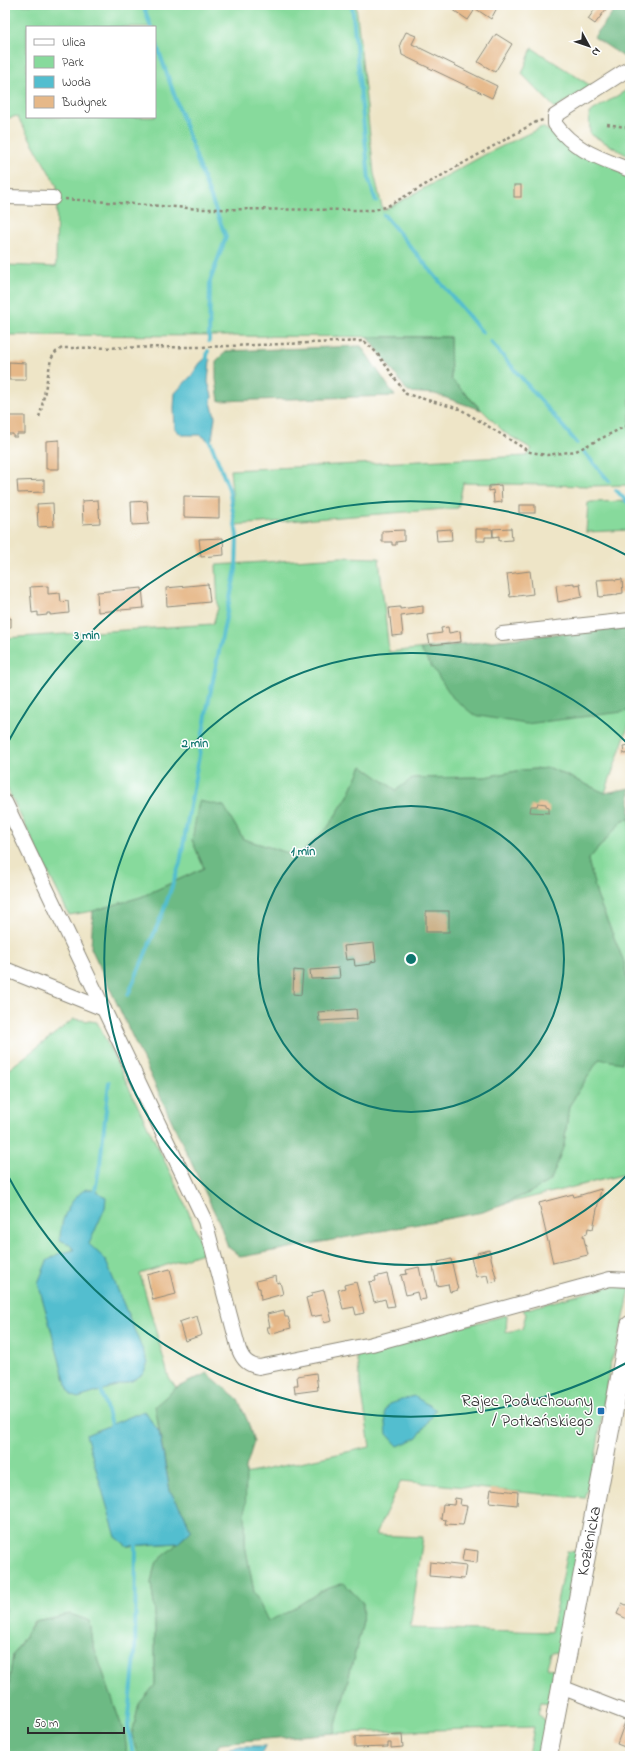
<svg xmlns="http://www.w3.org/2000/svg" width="635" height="1761" font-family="'Indie Flower',sans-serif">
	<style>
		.green { fill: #87da9c; stroke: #598264; fill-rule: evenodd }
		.forest { fill: #6dba84; stroke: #4c7258 }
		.water { fill: #53becf; stroke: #3f747d }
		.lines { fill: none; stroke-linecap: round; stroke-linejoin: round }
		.stream { stroke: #53becf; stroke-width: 4 }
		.building { fill: #e6b888 }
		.minor-casing { stroke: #8c8879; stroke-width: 16 }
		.major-casing { stroke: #8c8879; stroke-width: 20 }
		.path { stroke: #8c8879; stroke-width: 2.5; stroke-dasharray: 3 3; stroke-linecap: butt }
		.minor { stroke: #fff; stroke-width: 14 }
		.major { stroke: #fff; stroke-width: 18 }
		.ring { fill: none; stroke: #0f766e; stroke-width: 2 }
		.poi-dot { fill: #1f6fb2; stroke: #fff; stroke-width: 1.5 }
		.labels { text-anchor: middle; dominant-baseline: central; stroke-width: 3; stroke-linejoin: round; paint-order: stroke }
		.poi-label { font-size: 17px; fill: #2b2b2b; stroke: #fff; text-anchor: end }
		.street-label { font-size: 17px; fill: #2b2b2b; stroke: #fff }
		.centre { fill: #0f766e; stroke: #fff; stroke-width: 2 }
		.ring-label { font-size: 12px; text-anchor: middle; font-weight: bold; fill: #0f766e; stroke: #fff; stroke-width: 3; stroke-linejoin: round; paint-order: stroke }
	</style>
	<rect width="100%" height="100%" fill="#fff"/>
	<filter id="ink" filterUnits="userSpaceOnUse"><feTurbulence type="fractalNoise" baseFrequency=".025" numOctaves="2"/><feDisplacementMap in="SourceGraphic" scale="8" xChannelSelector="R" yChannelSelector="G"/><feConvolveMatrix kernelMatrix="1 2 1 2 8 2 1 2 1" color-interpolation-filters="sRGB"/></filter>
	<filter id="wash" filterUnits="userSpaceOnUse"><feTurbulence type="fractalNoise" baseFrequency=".012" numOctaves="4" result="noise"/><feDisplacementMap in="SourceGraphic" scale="16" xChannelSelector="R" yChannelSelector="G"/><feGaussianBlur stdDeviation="0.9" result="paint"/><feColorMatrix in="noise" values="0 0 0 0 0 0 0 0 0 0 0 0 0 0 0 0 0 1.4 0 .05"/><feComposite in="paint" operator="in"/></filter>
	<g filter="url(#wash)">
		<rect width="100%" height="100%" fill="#eee5c7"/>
		<!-- green -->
		<g class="green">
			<path d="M5 5H356L374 173 383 211 486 154 542 127 630 175V485L589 486 463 483 458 508 235 525 230 470 527 456 532 449 505 433 451 379 450 337 5 335V265L56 267 57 186 17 116 5 119ZM27 27H155V117H27Z"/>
			<polygon points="532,48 591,86 555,108 522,74"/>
			<polygon points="630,88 630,157 590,134 589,113"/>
			<polygon points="630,501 630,530 586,532 588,503 591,502"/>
			<polygon points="341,557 379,558 389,652 630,626 630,721 605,793 550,768 522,770 485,777 414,778 396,790 362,766 348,796 328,827 298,856 243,839 224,807 192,840 204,868 141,897 93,911 69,915 5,784 5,638 213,624 218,608 216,565"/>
			<polygon points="630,819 630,999 624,962 597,896 588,860 623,820"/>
			<polygon points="74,1019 97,1022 183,1199 205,1252 140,1274 169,1378 176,1388 156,1406 159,1432 144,1411 127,1546 178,1543 155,1564 151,1583 155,1612 155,1685 139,1704 132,1735 138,1756 127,1756 125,1736 93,1644 90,1621 70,1614 34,1621 13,1655 5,1710 5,1072"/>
			<polygon points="630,1038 630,1173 500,1205 529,1193 564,1145 569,1106 599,1059 622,1062"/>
			<polygon points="615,1285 622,1285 630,1290 619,1340 610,1364 594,1467 584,1498 401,1481 375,1535 423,1537 410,1628 551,1632 567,1551 579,1552 560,1652 551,1653 547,1667 554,1670 556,1673 551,1703 541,1702 538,1714 544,1719 546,1723 540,1754 529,1755 534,1727 334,1733 362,1626 363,1603 321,1591 288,1612 268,1622 254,1592 245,1545 245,1474 370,1447 356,1354 507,1315 506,1332 522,1329 526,1314 523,1310"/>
		</g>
		<!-- forest -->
		<g class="forest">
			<polygon points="618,5 630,5 630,61 594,37"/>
			<polygon points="368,337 450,337 451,379 481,410 435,394 408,392"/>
			<polygon points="361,346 395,396 219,401 216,379 216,361 227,351"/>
			<polygon points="630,626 630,711 526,724 474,715 453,698 420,649"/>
			<polygon points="362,766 396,790 413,778 485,777 522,770 550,768 605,793 630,788 630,819 623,820 588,860 597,896 624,962 630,999 630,1038 622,1063 599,1059 569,1106 564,1145 551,1180 529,1193 483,1212 241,1257 228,1247 219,1222 91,948 93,911 141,897 204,868 192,840 199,801 224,806 243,839 298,856 328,827 348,796"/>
			<polygon points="207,1373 238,1399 248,1422 254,1442 246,1467 245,1545 254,1592 268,1621 288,1612 321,1591 344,1583 363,1603 362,1626 334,1733 220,1743 213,1756 138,1756 132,1735 139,1704 155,1685 155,1612 151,1583 155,1564 191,1531 184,1514 170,1491 155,1406 176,1388"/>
			<polygon points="70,1614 90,1621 93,1644 125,1736 127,1756 5,1756 5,1710 13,1655 35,1621"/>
		</g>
		<!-- water -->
		<g class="water">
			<polygon points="207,357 210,360 208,382 212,396 211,402 215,417 212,439 209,441 201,435 182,435 175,429 174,408 175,393 192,375 200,363"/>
			<path d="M86 1189 97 1191 106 1198 105 1208 89 1244 105 1259 148 1363 143 1374 132 1381 78 1398 71 1395 66 1384 38 1283 47 1261 58 1254 74 1250 69 1244 60 1240C60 1221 69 1199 86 1189Z"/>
			<polygon points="414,1396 436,1410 417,1438 398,1446 387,1434 385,1412 389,1404"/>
			<polygon points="144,1411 159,1432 170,1491 184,1514 191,1531 178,1543 127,1546 116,1537 86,1435"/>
			<polygon points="238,1746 266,1746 261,1756 220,1756 221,1752"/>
		</g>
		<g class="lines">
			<!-- stream -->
			<g class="stream">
				<polyline points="143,5 151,27"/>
				<polyline points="352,5 369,180 376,201"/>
				<polyline points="155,40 206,185 226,237 210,281 209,341"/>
				<polyline points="384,215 482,332"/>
				<polyline points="491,342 577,443"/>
				<polyline points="206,362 208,351"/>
				<polyline points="584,452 609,481"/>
				<polyline points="616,490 630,505"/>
				<polyline points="128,995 163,912 180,863 208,704 236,569 237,536 229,489 208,436"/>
				<polyline points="94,1196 100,1164 109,1082"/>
				<polyline points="100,1385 112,1429"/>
				<polyline points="133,1756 128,1726 135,1655 136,1539"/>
			</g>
		</g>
		<g id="blocks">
			<!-- building -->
			<g class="building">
				<polygon points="446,5 465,5 474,11 468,20"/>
				<polygon points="470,5 487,5 489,7 490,5 496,5 498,6 491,19"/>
				<polygon points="598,5 609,5 595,24 588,19"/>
				<polygon points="406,32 416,36 412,44 497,86 492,98 402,55 400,44"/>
				<polygon points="496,34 512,44 495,72 478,62"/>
				<rect x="514" y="185" width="7" height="12"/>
				<polygon points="9,362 26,363 26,380 9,380"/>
				<polygon points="6,416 25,416 25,434 17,434 17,437 13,437 13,434 6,434"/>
				<polygon points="59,440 59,469 46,469 46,441"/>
				<polygon points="44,480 44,492 18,493 17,481"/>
				<polygon points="501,485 502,502 494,503 493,490 489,491 489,486"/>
				<polygon points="184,496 219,497 219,518 184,517"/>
				<polygon points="98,500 100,523 83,524 82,501"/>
				<polygon points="147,501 149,524 132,525 131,502"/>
				<polygon points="53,503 54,526 38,527 37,504"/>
				<rect x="519" y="505" width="16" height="8"/>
				<polygon points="511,528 512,540 499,541 499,536 493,537 493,529"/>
				<polygon points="451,529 452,540 437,541 436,530"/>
				<polygon points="476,529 492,529 493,537 485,537 485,541 476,541"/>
				<polygon points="404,530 404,541 396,542 396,545 392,545 392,542 382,542 382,531"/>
				<polygon points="223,538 224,555 201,557 199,539"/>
				<polygon points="530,571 533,594 510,597 507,574"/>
				<polygon points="615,579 615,580 622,579 623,593 617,594 617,595 599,597 597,580"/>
				<polygon points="574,583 574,585 580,584 582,597 558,602 556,585"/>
				<polygon points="208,584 210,602 167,606 166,588"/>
				<polygon points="48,586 48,594 60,593 61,602 68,601 69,613 50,615 50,613 47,613 47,615 38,616 38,612 32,613 30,587"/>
				<polygon points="142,588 144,608 98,612 97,592"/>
				<polygon points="423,606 423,613 401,616 403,635 392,636 389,608 400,607 400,609"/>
				<polygon points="11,618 11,627 5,628 5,619"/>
				<polygon points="448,627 449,633 460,631 461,642 430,645 428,635 442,633 441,628"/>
				<polygon points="630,745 630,753 624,754 623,746"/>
				<polygon points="538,803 546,804 546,806 549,807 549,813 530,812 531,806 537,806"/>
				<rect x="426" y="911" width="23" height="21"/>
				<polygon points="374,943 376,961 371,962 371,964 355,966 354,959 346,960 344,946"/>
				<polygon points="339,968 340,978 311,979 310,970"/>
				<polygon points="294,970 303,971 301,995 293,994"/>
				<polygon points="356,1009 357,1019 319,1021 318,1012"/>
				<polygon points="601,1189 593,1229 588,1228 587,1234 583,1235 588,1255 553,1263 539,1203 573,1194 574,1197"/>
				<polygon points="489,1250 497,1281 489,1283 487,1275 476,1277 471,1258 478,1256 477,1253"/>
				<polygon points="451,1259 458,1290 450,1292 448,1284 437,1286 433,1267 439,1265 438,1262"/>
				<polygon points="419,1267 426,1299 419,1300 417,1292 406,1295 401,1275 407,1274 406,1270"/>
				<polygon points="170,1269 176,1294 153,1300 147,1275"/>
				<polygon points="387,1274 395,1306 387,1307 385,1299 374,1302 369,1282 376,1281 375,1277"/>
				<polygon points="276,1276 277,1283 280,1282 283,1294 261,1300 260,1288 258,1288 256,1281"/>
				<polygon points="356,1282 364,1313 356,1315 354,1307 343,1309 338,1290 345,1288 344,1285"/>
				<polygon points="324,1290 332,1321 324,1323 322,1315 311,1317 306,1298 312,1296 312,1293"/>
				<polygon points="284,1310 285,1317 288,1317 291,1328 269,1334 267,1327 270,1327 267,1314"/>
				<polygon points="197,1316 202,1335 185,1341 179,1322"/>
				<polygon points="316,1373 318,1390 295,1393 294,1385 298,1385 297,1376"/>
				<polygon points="491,1489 518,1492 517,1505 489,1502"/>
				<polygon points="455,1498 461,1499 460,1505 467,1506 463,1525 445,1524 446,1520 441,1519 443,1504 454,1505"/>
				<polygon points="464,1549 478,1551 477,1563 462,1561"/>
				<polygon points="430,1562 466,1566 464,1579 429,1576"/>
				<polygon points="622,1603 630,1607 629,1620 617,1614"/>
				<polygon points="625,1722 630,1724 630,1749 617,1744"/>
				<polygon points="402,1735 403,1747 391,1748 391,1743 388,1743 388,1747 355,1748 355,1737"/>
			</g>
		</g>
	</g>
	<g filter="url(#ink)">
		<use href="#blocks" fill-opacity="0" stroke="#8c8879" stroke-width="1"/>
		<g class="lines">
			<defs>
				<g id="minor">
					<path d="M630 68 555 116V124C575 151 600 158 630 170"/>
					<polyline points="5,197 53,198"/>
					<polyline points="502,634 630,620"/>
					<path d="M5 802 205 1221 239 1350C243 1360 248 1365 259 1367L372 1344 610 1279 630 1280"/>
					<polyline points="5,969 104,1009"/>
					<polyline points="561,1687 630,1714"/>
				</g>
				<g id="major">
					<path id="s1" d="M548 1756 630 1325"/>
				</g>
			</defs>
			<!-- minor casing -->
			<use href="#minor" class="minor-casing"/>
			<!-- major casing -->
			<use href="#major" class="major-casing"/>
			<!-- path -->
			<g class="path">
				<polyline points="607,124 630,128"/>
				<polyline points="65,199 202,209 373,210 386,207 536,122 543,120"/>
				<polyline points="39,417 41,411 51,359 56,352 62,348 202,347 364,341 377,353 406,394 460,409 530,452 547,455 576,451 630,424"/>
			</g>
			<!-- minor -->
			<use href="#minor" class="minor"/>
			<!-- major -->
			<use href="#major" class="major"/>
		</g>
	</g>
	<!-- distance rings -->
	<circle cx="411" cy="959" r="153" fill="#0f766e" fill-opacity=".12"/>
	<g class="ring">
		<circle cx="411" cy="959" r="153"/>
		<path d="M629 1173A306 306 0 1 1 629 745"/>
		<path d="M630 1361A458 458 0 0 1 7 1174M7 744A458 458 0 0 1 630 557"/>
	</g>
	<!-- markers -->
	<rect class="poi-dot" x="597" y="1407" width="8" height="8" rx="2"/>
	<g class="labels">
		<!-- poi labels -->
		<g class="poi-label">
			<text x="593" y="1401">Rajec Poduchowny<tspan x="593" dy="20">/ Potkańskiego</tspan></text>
		</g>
		<!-- street labels -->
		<g class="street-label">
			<text stroke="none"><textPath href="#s1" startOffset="219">Kozienicka</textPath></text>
		</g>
	</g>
	<circle cx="411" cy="959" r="6" class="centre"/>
	<g class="ring-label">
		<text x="87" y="639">3 min</text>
		<text x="195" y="747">2 min</text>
		<text x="303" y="855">1 min</text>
	</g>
	<!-- margin -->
	<rect width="635" height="1761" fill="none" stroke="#fff" stroke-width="20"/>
	<!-- legend -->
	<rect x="26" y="26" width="130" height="92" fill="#ffffff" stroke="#aaaaaa"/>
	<rect x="34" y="39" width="20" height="6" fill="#ffffff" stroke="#aaaaaa"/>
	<text x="62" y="46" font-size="12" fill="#2b2b2b">Ulica</text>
	<rect x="34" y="56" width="20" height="12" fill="#87da9c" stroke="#aaaaaa"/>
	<text x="62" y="66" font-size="12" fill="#2b2b2b">Park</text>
	<rect x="34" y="76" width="20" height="12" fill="#53becf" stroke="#aaaaaa"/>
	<text x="62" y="86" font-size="12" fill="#2b2b2b">Woda</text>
	<rect x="34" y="96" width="20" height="12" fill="#e6b888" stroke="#aaaaaa"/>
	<text x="62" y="106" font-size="12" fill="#2b2b2b">Budynek</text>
	<!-- north arrow -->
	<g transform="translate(589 46) rotate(130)" stroke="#ffffff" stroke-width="3" paint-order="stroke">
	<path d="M0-3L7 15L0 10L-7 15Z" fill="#2b2b2b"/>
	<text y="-6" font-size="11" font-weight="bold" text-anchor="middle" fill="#2b2b2b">N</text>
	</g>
	<!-- scale -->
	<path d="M28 1727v6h96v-6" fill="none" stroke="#2b2b2b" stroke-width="2"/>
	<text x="34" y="1727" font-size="12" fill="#2b2b2b" stroke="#ffffff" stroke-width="3" paint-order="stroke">50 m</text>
</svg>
